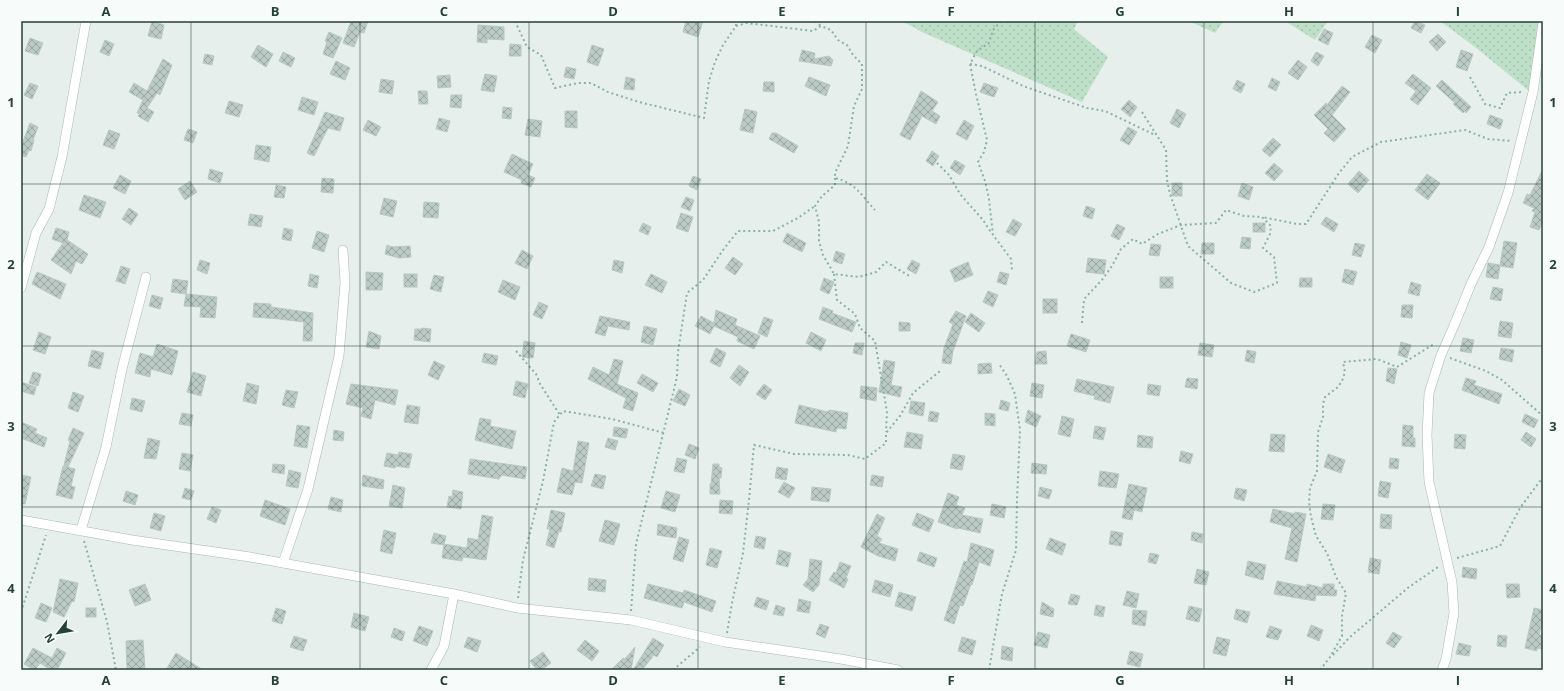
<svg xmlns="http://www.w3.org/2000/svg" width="1564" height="691" font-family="'Open Sans',sans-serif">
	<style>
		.grass { fill: url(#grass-dots) }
		.building { fill: url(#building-cross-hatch); stroke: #b8c9c2 }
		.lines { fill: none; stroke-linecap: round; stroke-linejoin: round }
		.street-casing { stroke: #a8b8b2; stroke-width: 10 }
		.path { stroke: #86b3a5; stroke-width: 2; stroke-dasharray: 2 3; stroke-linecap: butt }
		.street { stroke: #fff; stroke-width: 9 }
		.grid { fill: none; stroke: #24423a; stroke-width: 1; stroke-opacity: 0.55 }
		.neatline { fill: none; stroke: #24423a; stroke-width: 1.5 }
		.grid-label { font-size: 13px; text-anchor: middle; font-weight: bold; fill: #24423a }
	</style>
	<defs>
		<pattern id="grass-dots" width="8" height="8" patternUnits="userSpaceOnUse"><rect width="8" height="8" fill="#bfe0c8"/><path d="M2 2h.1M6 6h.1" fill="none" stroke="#a4c1ad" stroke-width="1.8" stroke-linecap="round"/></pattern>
		<pattern id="building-cross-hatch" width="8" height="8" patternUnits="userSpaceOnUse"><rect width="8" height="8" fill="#bbcac4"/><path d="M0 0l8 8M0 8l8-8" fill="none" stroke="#98a6a0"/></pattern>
	</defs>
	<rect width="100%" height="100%" fill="#e6efeb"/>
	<!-- grass -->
	<g class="grass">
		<polygon points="902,21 1078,21 1074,29 1108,57 1082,102 924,33"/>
		<polygon points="1189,21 1224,21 1215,33"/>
		<polygon points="1285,21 1328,21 1315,40"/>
		<polygon points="1440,21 1543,21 1529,91 1475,47"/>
	</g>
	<!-- building -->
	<g class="building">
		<polygon points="152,21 164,25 161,39 148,36"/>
		<polygon points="351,21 368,21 364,33 360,32 354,47 343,43"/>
		<polygon points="686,21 703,21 698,37 683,32"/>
		<polygon points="1415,21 1425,25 1421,33 1411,28"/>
		<polygon points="478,25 504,27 504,40 487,39 487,43 477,42"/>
		<polygon points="1324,29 1333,33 1328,45 1318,40"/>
		<polygon points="329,32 342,38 333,58 323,54 327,42 325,41"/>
		<polygon points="1438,34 1446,42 1437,51 1429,42"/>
		<polygon points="1372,35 1382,40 1375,53 1365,47"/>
		<polygon points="30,38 43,43 38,55 25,51"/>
		<polygon points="105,40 114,44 109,56 100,52"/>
		<polygon points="510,44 521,45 521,56 509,56"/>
		<polygon points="258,45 273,54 266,67 251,57"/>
		<polygon points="592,45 604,49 598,66 587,62"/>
		<polygon points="802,50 815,53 814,59 829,56 833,60 831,66 799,61"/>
		<polygon points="1461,50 1473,54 1467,71 1456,67"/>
		<polygon points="283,52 295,58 291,67 279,61"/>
		<polygon points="1316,52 1324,56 1318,66 1311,61"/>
		<polygon points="205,54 214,56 212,65 203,63"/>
		<polygon points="163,59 172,65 160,95 157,93 147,108 154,112 148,122 138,116 140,114 137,113 143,100 129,92 134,83 147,91"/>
		<polygon points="1298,60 1307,67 1298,80 1288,73"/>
		<polygon points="336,61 350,68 345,80 330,74"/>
		<polygon points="566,67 576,69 574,79 564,77"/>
		<polygon points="485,74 497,76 494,92 481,90"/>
		<polygon points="1413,74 1431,88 1418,105 1410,99 1416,91 1405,83"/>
		<polygon points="450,75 451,87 438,88 437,76"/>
		<polygon points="626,77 635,79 634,90 624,89"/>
		<polygon points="809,77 830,85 826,96 805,86"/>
		<polygon points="1272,78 1280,82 1276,91 1268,87"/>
		<polygon points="381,79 394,81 392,94 379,92"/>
		<polygon points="1237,80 1245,84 1241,93 1233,89"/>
		<polygon points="1442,80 1471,107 1466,113 1465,111 1463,113 1453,104 1455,103 1436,86"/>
		<polygon points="764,82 774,82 774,92 763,91"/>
		<polygon points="30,83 38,86 32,99 24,95"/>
		<polygon points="984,83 998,88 994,97 980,92"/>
		<polygon points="1342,86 1350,92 1332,115 1346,129 1334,142 1324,133 1328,129 1314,115 1326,103 1327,105"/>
		<polygon points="418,91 427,91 428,104 419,104"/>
		<polygon points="921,91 938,102 932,111 940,116 936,124 922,116 910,140 900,135"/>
		<polygon points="451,95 462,95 461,108 450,107"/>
		<polygon points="302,97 318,102 314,115 298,110"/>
		<polygon points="1129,100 1137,107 1130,117 1121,109"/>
		<polygon points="229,101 243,105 239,117 225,113"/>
		<polygon points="503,107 512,108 511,119 502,118"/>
		<polygon points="745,109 757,112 753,133 740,130"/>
		<polygon points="1177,109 1186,114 1179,128 1170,123"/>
		<polygon points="565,111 577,111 577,128 565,127"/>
		<polygon points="325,112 344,118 340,131 328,128 314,156 307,153"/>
		<polygon points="1490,115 1503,120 1500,129 1487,124"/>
		<polygon points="439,118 450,121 447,132 436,129"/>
		<polygon points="528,119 542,121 540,137 525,135"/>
		<polygon points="368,120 381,127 376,136 363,130"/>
		<polygon points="964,120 974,126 967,140 956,134"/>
		<polygon points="30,123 38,127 33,140 34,140 31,151 29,150 26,157 21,155 21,147"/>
		<polygon points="1128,127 1137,132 1129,145 1120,140"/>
		<polygon points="188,129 197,132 193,143 184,140"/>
		<polygon points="109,130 120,134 114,149 103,145"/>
		<polygon points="772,133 776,133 798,146 794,153 769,139"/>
		<polygon points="1273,138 1281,145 1270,157 1262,150"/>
		<polygon points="256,145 271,147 269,162 254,159"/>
		<polygon points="932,151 939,156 933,166 926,161"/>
		<polygon points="512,154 533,164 528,175 535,178 531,187 521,183 522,180 504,172"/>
		<polygon points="955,160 965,166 960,175 950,168"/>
		<polygon points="1274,163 1283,171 1274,181 1265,173"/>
		<polygon points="210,169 223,173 220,183 208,179"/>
		<polygon points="1543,169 1543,220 1539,230 1530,227 1535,212 1532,211 1534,208 1523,203 1527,194 1530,195"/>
		<polygon points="1359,171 1369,180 1358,193 1348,184"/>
		<polygon points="1427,174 1440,183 1428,200 1415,190"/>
		<polygon points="120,175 131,181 125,194 113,188"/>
		<polygon points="693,176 701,179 697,190 689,186"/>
		<polygon points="322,178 334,179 333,193 321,192"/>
		<polygon points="190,181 197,192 185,200 178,189"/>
		<rect x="1172" y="183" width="10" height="13"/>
		<polygon points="1242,183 1253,187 1249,200 1238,196"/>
		<polygon points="276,185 286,187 284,198 274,197"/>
		<polygon points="84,195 106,202 100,218 79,210"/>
		<polygon points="686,197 694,200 690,211 681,207"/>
		<polygon points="384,198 397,201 393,217 380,214"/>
		<polygon points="424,202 439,203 438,218 423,217"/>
		<polygon points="1086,206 1095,209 1092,219 1083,216"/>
		<polygon points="129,208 138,214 131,225 122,219"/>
		<polygon points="681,213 693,217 688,232 676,228"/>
		<polygon points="250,214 263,216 261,227 248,225"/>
		<polygon points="1326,217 1338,224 1334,232 1321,224"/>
		<polygon points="1013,219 1022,224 1015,236 1006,232"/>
		<polygon points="643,223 651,227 648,235 639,231"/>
		<rect x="1253" y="223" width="12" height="9"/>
		<polygon points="1117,224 1125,228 1119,240 1111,236"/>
		<polygon points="56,228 69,232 67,240 88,254 82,264 76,261 71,274 51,260 63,243 52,239"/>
		<polygon points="284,228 293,230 291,241 282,239"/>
		<polygon points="317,231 329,235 324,252 312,248"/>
		<polygon points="787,233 806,243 802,252 783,242"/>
		<polygon points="1242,237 1251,238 1250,249 1240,248"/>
		<polygon points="1504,241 1517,243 1513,268 1500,266 1498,279 1486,277 1488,263 1500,265"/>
		<polygon points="1202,243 1214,243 1214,254 1201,254"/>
		<polygon points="1355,243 1365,245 1361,257 1352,255"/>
		<polygon points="1151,244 1161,245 1159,256 1149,255"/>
		<polygon points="387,245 392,247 410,246 411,257 399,258 385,254"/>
		<polygon points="522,250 533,256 527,269 515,263"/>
		<polygon points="836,251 845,254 842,264 833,261"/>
		<polygon points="733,257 743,264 735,275 725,268"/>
		<polygon points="1088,258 1106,260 1104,274 1086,272"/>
		<polygon points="200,260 210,263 207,274 197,270"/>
		<polygon points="614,260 624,262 622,273 612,270"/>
		<polygon points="912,260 920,264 916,274 907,269"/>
		<polygon points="968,262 973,275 955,282 950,270"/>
		<polygon points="121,266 130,269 125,284 116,281"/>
		<polygon points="1345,269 1357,272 1353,285 1342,282"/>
		<polygon points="37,272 66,284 60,299 32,284"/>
		<polygon points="366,272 383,273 382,290 366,290"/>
		<polygon points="1000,272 1009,274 1006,285 997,282"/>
		<polygon points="310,274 319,276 317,288 308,286"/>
		<rect x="404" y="274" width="13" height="13"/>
		<polygon points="651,274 667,282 662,293 645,285"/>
		<polygon points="434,275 444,277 441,292 430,289"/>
		<rect x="1160" y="277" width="13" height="11"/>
		<polygon points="824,278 834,282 829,294 820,290"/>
		<polygon points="1300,278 1312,278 1312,287 1299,287"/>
		<polygon points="173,279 188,281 186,294 217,297 215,318 200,317 201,307 184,306 186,294 171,292"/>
		<polygon points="503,280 520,287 515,300 498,292"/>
		<polygon points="1411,282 1421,285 1419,296 1408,293"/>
		<polygon points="1493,287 1503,289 1501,301 1490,299"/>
		<polygon points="988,291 998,295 993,307 983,302"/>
		<polygon points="152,295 163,298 160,309 149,306"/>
		<rect x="1043" y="299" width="14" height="14"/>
		<polygon points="539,302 548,306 542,319 533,315"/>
		<polygon points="254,303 271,304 271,307 313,313 312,341 303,341 304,322 279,319 253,317"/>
		<polygon points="1402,305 1413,305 1412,318 1401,317"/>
		<polygon points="823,307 833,311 832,313 856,322 852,332 819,319"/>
		<polygon points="716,310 737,319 735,325 760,336 754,349 737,341 738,337 714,326 710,334 695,326 701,316 714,323"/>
		<polygon points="956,311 966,316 953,351 951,364 942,363 944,348 953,324 949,322"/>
		<polygon points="971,313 985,323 979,332 965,322"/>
		<polygon points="600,316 630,322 629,330 608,326 605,336 595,333"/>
		<polygon points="764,317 773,320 767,337 758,333"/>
		<polygon points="1500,321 1513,323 1511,338 1498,336"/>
		<polygon points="899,322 910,323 910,331 899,331"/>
		<polygon points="644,326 657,329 653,345 641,342"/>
		<polygon points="422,328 431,329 430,342 414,340 415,329 422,329"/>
		<polygon points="369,331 381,336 379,349 366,347"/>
		<polygon points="39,332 51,337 45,354 33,350"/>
		<polygon points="811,332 826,340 821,351 806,343"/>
		<polygon points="1071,334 1090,340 1086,352 1067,346"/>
		<polygon points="1463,338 1474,340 1471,353 1460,351"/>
		<polygon points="524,341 535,343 533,358 522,357"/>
		<polygon points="1401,342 1411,345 1407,358 1398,355"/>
		<polygon points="855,343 864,343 862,355 853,353"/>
		<polygon points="1200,343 1214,345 1212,357 1198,355"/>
		<polygon points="157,344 178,351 172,375 151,369 150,377 135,373 140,353 153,357"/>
		<polygon points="716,348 726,353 720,367 710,362"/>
		<polygon points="1501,348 1514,350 1512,362 1499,359"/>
		<polygon points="92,350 104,353 100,369 88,366"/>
		<polygon points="1247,350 1256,352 1254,363 1245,361"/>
		<polygon points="1046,351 1047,364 1035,364 1037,352"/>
		<polygon points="484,353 498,356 496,365 482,362"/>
		<polygon points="614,359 623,361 617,384 638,393 633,411 623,408 626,398 588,379 593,367 609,375"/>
		<polygon points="884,360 895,362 891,385 902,387 900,397 879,392"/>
		<polygon points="434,361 445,366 438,380 428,375"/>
		<polygon points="991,363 992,373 978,374 978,364"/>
		<polygon points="739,365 749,372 740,386 730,378"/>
		<polygon points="1388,368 1397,369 1394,384 1386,381"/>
		<polygon points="33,372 41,374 38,386 29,383"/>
		<polygon points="193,372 206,376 201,396 187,392"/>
		<polygon points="642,374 658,383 653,392 637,383"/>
		<polygon points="1187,378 1198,379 1197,389 1185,387"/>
		<polygon points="1466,378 1476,381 1474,385 1502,394 1499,404 1462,390"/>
		<polygon points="1077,379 1114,387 1110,403 1094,399 1095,396 1074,391"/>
		<polygon points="516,381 528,384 525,398 513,395"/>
		<polygon points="21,382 36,387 34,395 21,391"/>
		<polygon points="247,383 259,386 256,404 243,401"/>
		<polygon points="1032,383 1044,385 1042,398 1030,396"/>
		<polygon points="351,384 398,390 395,405 375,400 371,419 361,416 363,408 346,404"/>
		<polygon points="764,384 772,390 765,400 756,394"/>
		<polygon points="1148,384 1161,386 1159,396 1147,394"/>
		<polygon points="861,386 877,388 876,401 860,398"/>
		<polygon points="679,389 690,395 685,406 673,401"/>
		<polygon points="286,390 298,392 294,408 282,405"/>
		<polygon points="73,392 84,396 78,412 68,408"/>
		<polygon points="132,398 145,401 142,412 130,409"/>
		<polygon points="1001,400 1010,403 1008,411 999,409"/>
		<polygon points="911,401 925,403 923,416 909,413"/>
		<polygon points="407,405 420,407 418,424 404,422"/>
		<polygon points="799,405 828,412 829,410 848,413 846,429 837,428 836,432 795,423"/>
		<polygon points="1028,410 1041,416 1036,427 1025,422"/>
		<polygon points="930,411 939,413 937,422 928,421"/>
		<polygon points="182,413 193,415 191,426 179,424"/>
		<polygon points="985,413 995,414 995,426 985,425"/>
		<polygon points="1525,414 1538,420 1534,428 1522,422"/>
		<polygon points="1062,416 1074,419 1070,437 1058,434"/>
		<polygon points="480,418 491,420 490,426 516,431 512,449 475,440"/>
		<polygon points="21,422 37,429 35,433 47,438 44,447 21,438"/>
		<polygon points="297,425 310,427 307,448 294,446"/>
		<polygon points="1403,425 1413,426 1413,438 1415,438 1415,447 1402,446"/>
		<polygon points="1095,426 1106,428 1103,440 1093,438"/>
		<polygon points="614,427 628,429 626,438 613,436"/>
		<polygon points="73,428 84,433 68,467 64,465 70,441 68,440"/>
		<polygon points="334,430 344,432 343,441 333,440"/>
		<polygon points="907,432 923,435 921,449 904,447"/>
		<polygon points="1526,432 1536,439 1531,447 1521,440"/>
		<polygon points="1271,434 1285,435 1284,452 1269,451"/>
		<polygon points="1455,434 1466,435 1465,449 1454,448"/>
		<polygon points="1138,435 1153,437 1152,448 1137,447"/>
		<polygon points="148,438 160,441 156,459 144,458"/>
		<polygon points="608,438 618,441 615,450 605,447"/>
		<polygon points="578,441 589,443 582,483 575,482 572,495 557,492 562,468 573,471"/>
		<polygon points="689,444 699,448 695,459 685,455"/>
		<polygon points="1181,451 1193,454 1190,464 1179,461"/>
		<polygon points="399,452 412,454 409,468 396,466 395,468 384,466 387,453 398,455"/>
		<polygon points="182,453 193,455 190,471 179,469"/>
		<polygon points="953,454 965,456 962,470 950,468"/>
		<polygon points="1328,454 1345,460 1341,473 1324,467"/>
		<polygon points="677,458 687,460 684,473 674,471"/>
		<polygon points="1390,458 1399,459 1398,469 1389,468"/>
		<polygon points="470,459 527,467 525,479 501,475 501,477 499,477 499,479 468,474"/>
		<polygon points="1032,463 1047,465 1046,474 1031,473"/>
		<polygon points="273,464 285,465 284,474 272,472"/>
		<polygon points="713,464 719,464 719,467 722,468 721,478 719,478 720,494 710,494 710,484 711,484"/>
		<polygon points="63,466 75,469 71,486 75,487 72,499 56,495"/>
		<polygon points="777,467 788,469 786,480 775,478"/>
		<polygon points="289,470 301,473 298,488 286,486"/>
		<polygon points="1100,471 1119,474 1116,488 1098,486"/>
		<polygon points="595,474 606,476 603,489 591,486"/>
		<polygon points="21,475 31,477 25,504 21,504"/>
		<polygon points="363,475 384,480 383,489 362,486"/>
		<polygon points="872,475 884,477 882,487 870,485"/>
		<polygon points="1380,481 1391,483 1388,498 1378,496"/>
		<polygon points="784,482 795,488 789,498 778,492"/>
		<polygon points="1129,484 1147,488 1142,512 1134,510 1132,520 1122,518"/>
		<polygon points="393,485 405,488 402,508 389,506"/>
		<polygon points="812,487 831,489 829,502 811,500"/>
		<polygon points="1040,487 1052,490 1049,499 1038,496"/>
		<polygon points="185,488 194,491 191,500 182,498"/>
		<polygon points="1236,488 1247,490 1244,501 1234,498"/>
		<polygon points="453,490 463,492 461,509 447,507 449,496 452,497"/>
		<polygon points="126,491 138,495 135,505 123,501"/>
		<polygon points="666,491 680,495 675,512 661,508"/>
		<polygon points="948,493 959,497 956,505 965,508 962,515 983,519 980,533 958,528 957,529 938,522"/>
		<polygon points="331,497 343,500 341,512 328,509"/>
		<polygon points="265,500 290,509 285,525 260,516"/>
		<polygon points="720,500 733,501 732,514 719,513"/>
		<polygon points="992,504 1006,507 1004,518 990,515"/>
		<polygon points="1323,504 1335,505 1333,520 1321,519"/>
		<polygon points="212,507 221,510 216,523 207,519"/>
		<polygon points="1273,509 1295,514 1295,512 1306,514 1297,562 1285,559 1292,528 1270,522"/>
		<polygon points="551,510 565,513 561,532 559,531 554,548 546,545 550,529 547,529"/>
		<polygon points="154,513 165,516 161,531 150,528"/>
		<polygon points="917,513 934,520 929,532 912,525"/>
		<polygon points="877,514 885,518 877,536 882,539 879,543 898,549 895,561 878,556 861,547"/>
		<polygon points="1381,514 1392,515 1391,529 1380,528"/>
		<polygon points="482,515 493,517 486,560 463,557 462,561 442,558 444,544 467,548 468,538 478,540"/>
		<polygon points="605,520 620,524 614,545 599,541"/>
		<polygon points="658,524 677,528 676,538 657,535"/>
		<polygon points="384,530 396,533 392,554 380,551"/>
		<polygon points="1111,531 1123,533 1121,546 1109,544"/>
		<polygon points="1192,532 1203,534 1202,543 1191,540"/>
		<polygon points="434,533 446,536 444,545 431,543"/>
		<polygon points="756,536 766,538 764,549 754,547"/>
		<polygon points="679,537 689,540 683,562 673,559"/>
		<polygon points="1050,538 1066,544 1062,555 1046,549"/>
		<polygon points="971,543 994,550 990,566 979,562 972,585 971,584 963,606 960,605 954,624 944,620 964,561 967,562"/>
		<polygon points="710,548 722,551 717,568 706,565"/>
		<polygon points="779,550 791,553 788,567 776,564"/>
		<polygon points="920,552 937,558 934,567 917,561"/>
		<polygon points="1150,553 1159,555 1156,564 1148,562"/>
		<polygon points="1370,558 1381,560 1379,574 1368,572"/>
		<polygon points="810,559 822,561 819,585 813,592 803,585 808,579"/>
		<polygon points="1248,561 1266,565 1263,580 1245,575"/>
		<polygon points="840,562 851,566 846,578 848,579 844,588 829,580 834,572 836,573"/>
		<polygon points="1463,567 1477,569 1476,579 1462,577"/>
		<polygon points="1197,569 1209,572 1206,585 1194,583"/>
		<polygon points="589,578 606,580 605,592 588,590"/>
		<polygon points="60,579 78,583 74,602 72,601 64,617 53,612"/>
		<polygon points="875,580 893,585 890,597 872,592"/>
		<polygon points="1277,581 1307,587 1307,584 1323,588 1323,584 1334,584 1334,590 1337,590 1336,596 1316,595 1315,601 1274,594"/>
		<polygon points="145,584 151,600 135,606 129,590"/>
		<polygon points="648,584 683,593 684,590 716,601 712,612 684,602 682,608 644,598"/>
		<polygon points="1506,584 1519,584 1520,597 1507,598"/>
		<polygon points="1127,591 1139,594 1136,608 1123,605"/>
		<polygon points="899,592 916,597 912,611 895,606"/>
		<polygon points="1071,594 1080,596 1077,605 1068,604"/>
		<polygon points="757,597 769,601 766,610 754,606"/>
		<polygon points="799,599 811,602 809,613 797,611"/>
		<polygon points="1042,602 1054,609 1053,617 1040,614"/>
		<polygon points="41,603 52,608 46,622 35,618"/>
		<polygon points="776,605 785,608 783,616 773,614"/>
		<polygon points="1096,605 1105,607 1103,617 1094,615"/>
		<polygon points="1189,606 1202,609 1199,622 1186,619"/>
		<rect x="86" y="608" width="10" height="9"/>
		<polygon points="276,608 286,611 282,624 272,621"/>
		<polygon points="1534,608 1543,610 1543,619 1539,635 1543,635 1543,643 1542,649 1537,648 1537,651 1525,648"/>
		<polygon points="1236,609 1250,612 1247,623 1234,619"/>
		<polygon points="1133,610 1147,611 1145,626 1132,624"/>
		<polygon points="354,613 369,617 365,631 351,627"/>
		<polygon points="820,624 829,627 825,638 816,634"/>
		<polygon points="1311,625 1323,630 1319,641 1307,636"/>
		<polygon points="419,626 433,631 427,646 413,641"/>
		<polygon points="1270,626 1282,630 1278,640 1266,637"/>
		<polygon points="394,628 405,632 402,641 391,637"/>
		<polygon points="1038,632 1050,635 1047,648 1034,645"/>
		<polygon points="1393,632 1402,637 1394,648 1386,643"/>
		<polygon points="1498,635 1507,636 1506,647 1497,646"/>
		<polygon points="294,636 307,640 303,651 290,647"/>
		<polygon points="468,637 481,641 477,652 464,647"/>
		<polygon points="962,637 976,641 972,655 958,651"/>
		<polygon points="1217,637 1230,640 1226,656 1213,653"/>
		<polygon points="653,638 664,645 657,657 654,655 642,670 633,670"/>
		<polygon points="143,640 145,670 127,670 126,641"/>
		<polygon points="585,640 599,651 592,661 577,650"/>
		<polygon points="1459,643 1471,646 1469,656 1456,654"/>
		<polygon points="1002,646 1013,648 1012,661 1001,659"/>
		<polygon points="635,647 631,670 611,670 623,658 625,659"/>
		<polygon points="33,648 52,658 57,648 66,653 57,670 51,670 40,663 35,670 24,664"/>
		<polygon points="1130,651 1143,654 1140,667 1127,664"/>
		<polygon points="543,652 551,663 541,670 537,670 530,661"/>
		<polygon points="176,653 203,670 166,670"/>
	</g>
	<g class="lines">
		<defs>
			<g id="street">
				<polyline points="21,288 36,233 49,209 62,157 86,21"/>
				<polyline points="21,520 132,540 250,557 454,594 517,608 631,620 725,642 841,659 898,670"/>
				<polyline points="81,530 106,447 122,369 146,277"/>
				<polyline points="283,563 308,489 339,356 345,283 343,250"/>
				<polyline points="431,670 444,646 454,594"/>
				<polyline points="1442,670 1446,659 1454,613 1452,582 1429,482 1427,435 1429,393 1441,355 1453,328 1471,284 1489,247 1508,193 1533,92 1543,23"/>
			</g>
		</defs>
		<!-- street casing -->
		<use href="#street" class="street-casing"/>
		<!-- path -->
		<g class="path">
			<polyline points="515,21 527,47 541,55 555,88 578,83 591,83 608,92 639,102 704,118 709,81 715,62 723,45 736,26 736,21"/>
			<polyline points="815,21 821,26"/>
			<polyline points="1001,21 993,30 989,43 977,51 970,64 976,94 987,140 984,152 978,162 985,181 989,199 993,235 1011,259 1012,271"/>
			<path d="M736 26 747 23 813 31 821 26 831 30 838 40 847 45 853 55 862 64V89L854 106 848 146 835 173V178C857 184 860 194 875 210"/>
			<polyline points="970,64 982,66 1023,86 1087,108 1105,111 1155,135"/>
			<polyline points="1470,77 1485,104 1500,108 1507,93 1522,92"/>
			<polyline points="1142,112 1166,150 1167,180 1170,194 1188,246 1231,283 1254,292 1277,283 1274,257 1263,248 1270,234 1271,226 1262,217 1297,224 1306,224 1339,173 1352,157 1381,142 1465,130 1488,139 1511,141"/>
			<polyline points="937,163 949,175 960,194 983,220 992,234"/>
			<polyline points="835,178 835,185 822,196 815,206 819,222 819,241 823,255 834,274 859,277 876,272 886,262 911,277"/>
			<polyline points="834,274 837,300 855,314 860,328 875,341 887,412 886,432"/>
			<polyline points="1082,323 1084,299 1102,280 1112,266 1121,249 1133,239 1142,244 1158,234 1181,225 1216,223 1226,210 1244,216 1262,217"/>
			<polyline points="516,351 536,374 540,384 560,415"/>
			<polyline points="1450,358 1486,371 1502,380 1543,416"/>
			<polyline points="84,541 107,622 116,670"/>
			<polyline points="1457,558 1500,546 1520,508 1543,477"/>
			<polyline points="518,598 523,560 543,481 554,422 563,411 612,419 664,433"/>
			<polyline points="631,611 636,544 677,377 678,352 687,293 703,280 723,250 738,231 773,231 798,218 815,206"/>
			<polyline points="21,612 46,535"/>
			<polyline points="727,633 732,603 743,553 749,500 754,445 794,454 848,455 865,459 886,443 886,433 900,416 913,393 940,371"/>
			<polyline points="1333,655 1350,637 1409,587 1438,567"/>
			<polyline points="673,670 700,647"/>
			<polyline points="989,670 1002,594 1016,550 1017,500 1020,430 1015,394 1007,376 999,364"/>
			<polyline points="1320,670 1330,657 1342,636 1342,616 1346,593 1336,577 1327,553 1316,536 1311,517 1309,502 1310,488 1317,471 1318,432 1323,417 1323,404 1325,397 1338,387 1342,381 1345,372 1343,362 1377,359 1397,367 1434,344"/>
		</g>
		<!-- street -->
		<use href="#street" class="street"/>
	</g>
	<!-- grid -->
	<path class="grid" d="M191 21V670M360 21V670M529 21V670M698 21V670M866 21V670M1035 21V670M1204 21V670M1373 21V670M21 184H1543M21 346H1543M21 507H1543"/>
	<!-- border -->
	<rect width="1564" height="691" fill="none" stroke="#f7fbf9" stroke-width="44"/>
	<!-- north arrow -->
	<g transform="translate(58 633) rotate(239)" stroke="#f7fbf9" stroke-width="3" paint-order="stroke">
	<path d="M0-3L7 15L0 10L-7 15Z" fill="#24423a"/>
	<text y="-6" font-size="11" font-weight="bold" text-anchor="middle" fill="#24423a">N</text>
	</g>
	<rect x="22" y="22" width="1520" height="647" class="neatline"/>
	<g class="grid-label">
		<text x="106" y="16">A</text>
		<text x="275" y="16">B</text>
		<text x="444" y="16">C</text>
		<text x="613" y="16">D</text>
		<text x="782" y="16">E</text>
		<text x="951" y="16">F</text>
		<text x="1120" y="16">G</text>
		<text x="1289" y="16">H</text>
		<text x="1458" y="16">I</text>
		<text x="11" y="107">1</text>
		<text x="1553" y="107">1</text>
		<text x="11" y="269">2</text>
		<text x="1553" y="269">2</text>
		<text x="11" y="431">3</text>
		<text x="1553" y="431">3</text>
		<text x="11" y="593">4</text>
		<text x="1553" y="593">4</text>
		<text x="106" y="685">A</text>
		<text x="275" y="685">B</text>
		<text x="444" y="685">C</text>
		<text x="613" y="685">D</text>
		<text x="782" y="685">E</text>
		<text x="951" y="685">F</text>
		<text x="1120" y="685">G</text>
		<text x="1289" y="685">H</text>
		<text x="1458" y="685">I</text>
	</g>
</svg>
